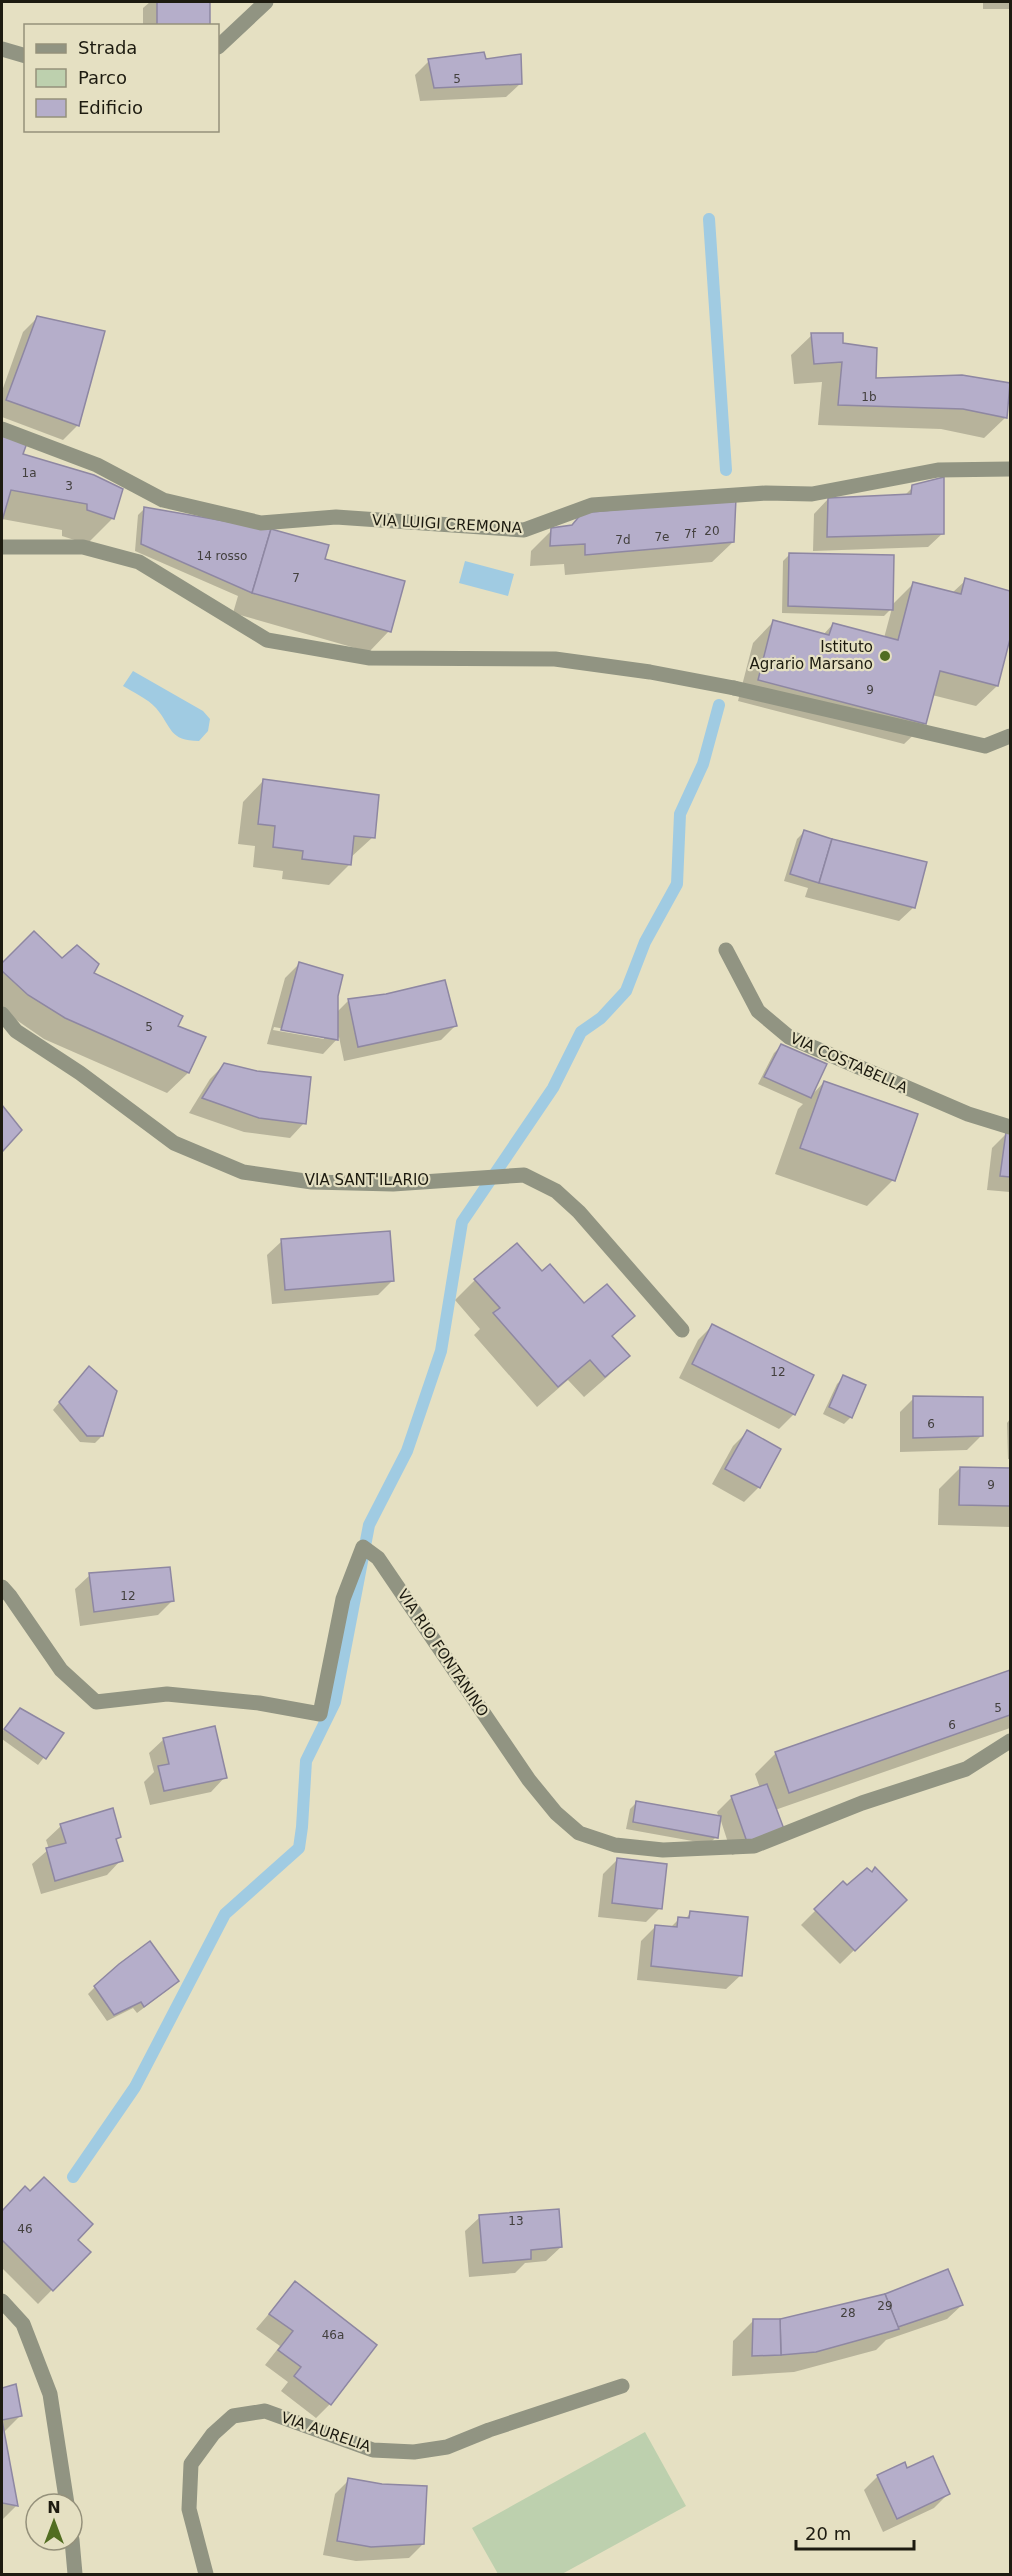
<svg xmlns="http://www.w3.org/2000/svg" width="1012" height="2576" font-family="'DejaVu Sans',sans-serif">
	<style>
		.green { fill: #bdd0ae }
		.water { fill: #a0cbe2 }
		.shadow { fill: #0003; fill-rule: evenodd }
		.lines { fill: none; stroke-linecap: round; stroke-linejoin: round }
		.stream { stroke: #a0cbe2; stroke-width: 12 }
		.building { fill: #b5aeca; stroke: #8e87a2; stroke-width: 1.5 }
		.lane { stroke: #919482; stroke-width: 15 }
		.street { stroke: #919482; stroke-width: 15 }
		.poi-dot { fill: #516d21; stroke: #e5e0c2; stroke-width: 2 }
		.labels { text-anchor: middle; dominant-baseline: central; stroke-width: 4.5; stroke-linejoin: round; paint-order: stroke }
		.number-label { font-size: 12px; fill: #43403e }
		.street-label { font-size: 15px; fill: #1d1b10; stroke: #e5e0c2 }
		.poi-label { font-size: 15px; fill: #1d1b10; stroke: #e5e0c2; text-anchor: end }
	</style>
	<rect width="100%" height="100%" fill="#e5e0c2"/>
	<!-- green -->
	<polygon class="green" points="645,2432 686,2506 562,2574 498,2574 472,2528"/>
	<!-- water -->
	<g class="water">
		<polygon points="465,561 514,574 508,596 459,583"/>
		<path d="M133 671 203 711 210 719 208 731 199 741C169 741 172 727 156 708 148 699 133 692 123 686Z"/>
	</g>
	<!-- shadow -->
	<g class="shadow">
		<polygon points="150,2 208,2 208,26 143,26 143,8"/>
		<rect x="983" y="2" width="27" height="7"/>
		<polygon points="429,61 484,61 521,83 506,97 420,101 415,75"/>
		<polygon points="37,318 103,332 77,426 63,440 2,417 2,391 23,332"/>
		<polygon points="812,335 842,344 874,380 962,376 1010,385 1005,418 984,438 941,429 818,425 822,382 794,384 791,355"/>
		<polygon points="2,438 25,444 21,455 113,518 87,544 62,536 62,530 2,519"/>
		<polygon points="913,487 943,533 928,547 813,551 814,514 828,499 904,496"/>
		<polygon points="145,508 324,560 389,631 369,652 233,613 238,596 135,551 138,515"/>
		<polygon points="552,530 733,542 712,562 565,575 564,564 530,566 531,551"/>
		<polygon points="790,554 891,606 914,583 952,593 966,580 1010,592 1010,607 1007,621 1010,621 1010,634 997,686 976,706 932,695 925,724 904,744 738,701 753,643 773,622 823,635 833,624 884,638 892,608 884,616 782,613 783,561"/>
		<polygon points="263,781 373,837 350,858 350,864 329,885 282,879 283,871 253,867 255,846 238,844 243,802"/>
		<polygon points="804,832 914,907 899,921 805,897 808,888 784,881 797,839"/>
		<polygon points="34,933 62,960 92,973 176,1026 204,1038 188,1073 167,1093 44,1039 2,1010 2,965"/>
		<path d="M299 964 336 995V1013L349 1000 456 1025 441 1040 344 1061 339 1037 323 1054 267 1044 285 978ZM274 1027 324 1036V1039L273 1030Z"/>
		<polygon points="781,1046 811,1096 824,1082 893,1180 867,1206 775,1174 798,1109 803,1104 758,1084 774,1053"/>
		<polygon points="224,1065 256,1072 304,1123 290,1138 244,1132 189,1113 210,1079"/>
		<polygon points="2,1107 20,1130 2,1150"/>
		<polygon points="1007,1133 1010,1134 1010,1192 987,1190 992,1148"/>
		<polygon points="282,1241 392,1281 378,1295 272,1304 267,1255"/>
		<polygon points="542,1273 584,1306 633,1316 611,1337 628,1356 607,1377 584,1397 568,1380 537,1407 474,1335 480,1329 455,1300 475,1280"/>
		<polygon points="712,1326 812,1376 793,1415 779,1429 679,1378 698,1340"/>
		<polygon points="82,1375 102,1436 95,1443 80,1442 53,1410"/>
		<polygon points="844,1377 851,1417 844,1424 823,1414 837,1384"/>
		<polygon points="914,1398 981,1436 967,1450 900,1452 900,1412"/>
		<polygon points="1010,1419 1010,1459 1008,1459 1007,1423"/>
		<polygon points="747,1432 759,1487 744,1502 712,1484 733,1446"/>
		<polygon points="960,1468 1010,1469 1010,1527 938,1525 939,1489"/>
		<polygon points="90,1575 172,1601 158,1615 80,1626 75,1589"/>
		<polygon points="1010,1672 1010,1728 775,1810 768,1843 732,1855 720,1818 716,1837 709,1844 626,1829 630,1809 637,1802 719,1818 717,1812 732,1797 760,1788 755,1774 776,1753"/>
		<polygon points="14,1717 62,1734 38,1765 2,1739 2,1732"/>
		<polygon points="164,1739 225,1777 211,1792 150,1805 144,1782 154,1772 149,1753"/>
		<polygon points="61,1826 119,1837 115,1841 121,1860 107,1875 41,1894 32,1864 49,1849 46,1840"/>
		<polygon points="618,1859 660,1908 646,1922 598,1917 603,1874"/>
		<polygon points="843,1883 847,1887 905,1900 840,1964 801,1925"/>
		<polygon points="691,1913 741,1975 726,1989 637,1980 641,1941 655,1927 670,1928 679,1919 685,1919"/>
		<polygon points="95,1987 170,1988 137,2013 133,2008 107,2021 88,1994"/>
		<polygon points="25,2189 89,2252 38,2304 2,2268 2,2212"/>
		<polygon points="480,2217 561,2247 546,2261 525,2263 515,2273 469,2277 465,2231"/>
		<polygon points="295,2283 330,2404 316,2418 281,2391 288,2382 265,2365 280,2346 256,2329"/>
		<polygon points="962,2305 947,2319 886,2340 876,2350 794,2372 732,2376 733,2341 754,2320 780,2321"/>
		<polygon points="15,2386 21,2415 3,2433 16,2506 2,2520 2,2389"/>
		<polygon points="907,2469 948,2494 934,2508 883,2532 864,2490 878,2476"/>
		<polygon points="349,2480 423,2544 409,2558 356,2561 323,2555 335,2494"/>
	</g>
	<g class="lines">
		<!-- stream -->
		<g class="stream">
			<polyline points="709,219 726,470"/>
			<polyline points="73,2177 135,2087 225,1914 299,1848 302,1827 306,1761 335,1702 369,1525 407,1451 441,1351 462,1222 553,1088 581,1032 601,1018 626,991 645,942 677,884 680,814 703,764 719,705"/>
		</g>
	</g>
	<!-- building -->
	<g class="building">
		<rect x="157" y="2" width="53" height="24"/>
		<polygon points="484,52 486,59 521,54 522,84 434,88 428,59"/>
		<polygon points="37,316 105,331 79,426 6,400"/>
		<polygon points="811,333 843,333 843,343 877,348 876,378 962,375 1010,383 1007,418 963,409 838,405 842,362 814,364"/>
		<polygon points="2,436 27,443 23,454 94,475 123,489 114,519 87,510 87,504 11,490 2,521"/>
		<polygon points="944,477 944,534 827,537 828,498 911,494 912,485"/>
		<polygon points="736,498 734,542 585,555 585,544 550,546 551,528 572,525 582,513"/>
		<polygon points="144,507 271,529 252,593 141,544"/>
		<polygon points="271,529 329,545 325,559 405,581 391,632 252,593"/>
		<polygon points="789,553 894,555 893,610 788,606"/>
		<polygon points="965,578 1010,591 1010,639 998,686 940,671 926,724 758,680 773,620 829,635 833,623 898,640 913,582 961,594"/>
		<polygon points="263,779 379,795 375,838 354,836 351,865 302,859 303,851 273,847 275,826 258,824"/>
		<polygon points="804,830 832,839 819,883 790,874"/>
		<polygon points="832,839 927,862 915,908 819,883"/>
		<polygon points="34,931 62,958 77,945 99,964 94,973 183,1016 178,1026 206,1037 189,1073 65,1018 28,995 2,971 2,963"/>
		<polygon points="299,962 343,975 338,996 338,1040 281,1030"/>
		<polygon points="445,980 457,1026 358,1047 348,999 386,994"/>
		<polygon points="781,1044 827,1064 811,1098 764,1077"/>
		<polygon points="224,1063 257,1071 311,1077 306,1124 259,1118 202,1098"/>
		<polygon points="824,1081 918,1114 895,1181 800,1148"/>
		<polygon points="2,1105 22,1130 2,1152"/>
		<polygon points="1006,1132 1010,1133 1010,1177 1000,1176"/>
		<polygon points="390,1231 394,1281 285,1290 281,1239"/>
		<polygon points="517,1243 542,1271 550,1264 584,1303 607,1284 635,1316 612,1336 630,1356 605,1377 590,1360 558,1387 493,1313 500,1308 474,1279"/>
		<polygon points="712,1324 814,1375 795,1415 692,1364"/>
		<polygon points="89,1366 117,1391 103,1436 87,1436 59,1402"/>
		<polygon points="843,1375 866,1385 852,1418 829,1407"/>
		<polygon points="913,1396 983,1397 983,1436 913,1438"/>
		<polygon points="747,1430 781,1449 760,1488 725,1469"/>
		<polygon points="960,1467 1010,1468 1010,1506 959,1505"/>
		<polygon points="170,1567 174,1601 94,1612 89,1573"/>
		<polygon points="1010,1670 1010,1715 789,1793 775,1752"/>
		<polygon points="20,1708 64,1733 46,1759 4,1729"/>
		<polygon points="215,1726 227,1778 164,1791 158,1766 169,1764 163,1738"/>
		<polygon points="767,1784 784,1829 747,1842 731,1796"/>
		<polygon points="636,1801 721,1816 718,1838 633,1822"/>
		<polygon points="113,1808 121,1837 116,1839 123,1861 55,1881 46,1848 66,1843 60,1824"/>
		<polygon points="617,1858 667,1864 662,1909 612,1903"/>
		<polygon points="875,1867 907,1900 855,1951 814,1909 843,1881 847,1885 867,1868 872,1872"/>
		<polygon points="690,1911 748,1917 742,1976 651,1966 655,1925 677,1927 678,1917 689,1918"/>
		<polygon points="150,1941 179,1981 144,2007 141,2002 114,2015 94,1986 119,1964"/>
		<polygon points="44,2177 93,2224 78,2240 91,2252 53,2291 2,2240 2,2211 25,2186 30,2191"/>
		<polygon points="559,2209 562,2247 531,2250 531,2259 483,2263 479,2215"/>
		<polygon points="948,2269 963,2305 898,2327 885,2294"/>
		<polygon points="295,2281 377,2345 331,2405 294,2376 301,2367 278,2350 293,2331 269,2314"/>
		<polygon points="885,2294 899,2329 816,2352 781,2355 780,2319"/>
		<polygon points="753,2319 780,2319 781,2355 752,2356"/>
		<polygon points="16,2384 22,2416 2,2420 18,2506 2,2503 2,2388"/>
		<polygon points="933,2456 950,2494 897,2519 877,2475 905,2462 907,2468"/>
		<polygon points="348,2478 382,2484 427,2486 424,2544 371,2547 337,2541"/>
	</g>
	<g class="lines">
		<!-- lane -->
		<polyline class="lane" points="734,688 985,746 1010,736"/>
		<!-- street -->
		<g class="street">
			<polyline points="218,47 266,2"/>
			<polyline points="2,49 26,56"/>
			<polyline points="2,429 97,465 163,500 261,523 336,517 524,530 592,505 766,493 812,494 938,470 1010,469"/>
			<polyline points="2,547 83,547 139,562 267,640 370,658 555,659 650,672 734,688"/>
			<polyline points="726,950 758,1011 789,1037 968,1114 1010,1127"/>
			<polyline points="2,1014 16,1031 80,1073 174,1143 243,1172 312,1182 393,1184 524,1175 556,1191 579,1212 682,1330"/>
			<polyline points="2,1587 10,1596 61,1670 96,1702 167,1694 259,1703 320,1714 343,1599 363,1547 378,1558 529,1780 556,1813 579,1833 615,1845 663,1850 754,1846 862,1803 966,1769 1010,1741"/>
			<polyline points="2,2301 23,2324 50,2394 67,2504"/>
			<polyline points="72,2540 75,2574"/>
			<polyline points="206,2574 189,2509 191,2464 213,2434 233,2416 265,2411 373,2450 414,2452 447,2447 489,2430 622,2386"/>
		</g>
	</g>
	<!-- markers -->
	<circle class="poi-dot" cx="885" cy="656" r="6"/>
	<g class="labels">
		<!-- number labels -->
		<g class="number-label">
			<text x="457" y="79">5</text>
			<text x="869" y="397">1b</text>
			<text x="29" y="473">1a</text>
			<text x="69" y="486">3</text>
			<text x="712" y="531">20</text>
			<text x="690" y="534">7f</text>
			<text x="662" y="537">7e</text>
			<text x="623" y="540">7d</text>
			<text x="222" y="556">14 rosso</text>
			<text x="296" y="578">7</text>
			<text x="870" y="690">9</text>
			<text x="149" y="1027">5</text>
			<text x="778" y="1372">12</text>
			<text x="931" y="1424">6</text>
			<text x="991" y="1485">9</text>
			<text x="128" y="1596">12</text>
			<text x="998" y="1708">5</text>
			<text x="952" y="1725">6</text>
			<text x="516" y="2221">13</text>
			<text x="25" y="2229">46</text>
			<text x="885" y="2306">29</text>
			<text x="848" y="2313">28</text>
			<text x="333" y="2335">46a</text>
		</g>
		<!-- street labels -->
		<g class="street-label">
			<text transform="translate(447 524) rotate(3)">VIA LUIGI CREMONA</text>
			<text transform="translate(849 1063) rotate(24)">VIA COSTABELLA</text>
			<text x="367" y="1180">VIA SANT'ILARIO</text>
			<text transform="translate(443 1653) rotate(56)">VIA RIO FONTANINO</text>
			<text transform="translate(326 2432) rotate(19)">VIA AURELIA</text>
		</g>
		<!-- poi labels -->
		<g class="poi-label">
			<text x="873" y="647">Istituto<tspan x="873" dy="17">Agrario Marsano</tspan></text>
		</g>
	</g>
	<!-- border -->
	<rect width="1012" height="2576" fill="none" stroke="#1d1b10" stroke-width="6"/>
	<!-- legend -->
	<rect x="24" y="24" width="195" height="108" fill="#e5e0c2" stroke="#95917b" stroke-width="1.5"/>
	<rect x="36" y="44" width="30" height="9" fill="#919482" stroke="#95917b" stroke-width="1.5"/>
	<text x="78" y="54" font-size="18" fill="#1d1b10">Strada</text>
	<rect x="36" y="69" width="30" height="18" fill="#bdd0ae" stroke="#95917b" stroke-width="1.5"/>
	<text x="78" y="84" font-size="18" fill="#1d1b10">Parco</text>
	<rect x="36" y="99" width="30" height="18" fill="#b5aeca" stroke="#95917b" stroke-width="1.5"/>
	<text x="78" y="114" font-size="18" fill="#1d1b10">Edificio</text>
	<!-- north arrow -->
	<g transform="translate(54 2522)"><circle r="28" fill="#e5e0c2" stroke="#95917b" stroke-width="1.5"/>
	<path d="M0-4.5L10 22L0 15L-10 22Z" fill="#516d21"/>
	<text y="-9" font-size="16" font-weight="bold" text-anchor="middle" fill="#1d1b10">N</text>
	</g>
	<!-- scale -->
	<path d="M796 2540v9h118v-9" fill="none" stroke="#1d1b10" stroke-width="3"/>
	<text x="805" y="2540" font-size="18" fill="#1d1b10" stroke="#e5e0c2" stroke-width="4.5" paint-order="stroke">20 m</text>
</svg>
